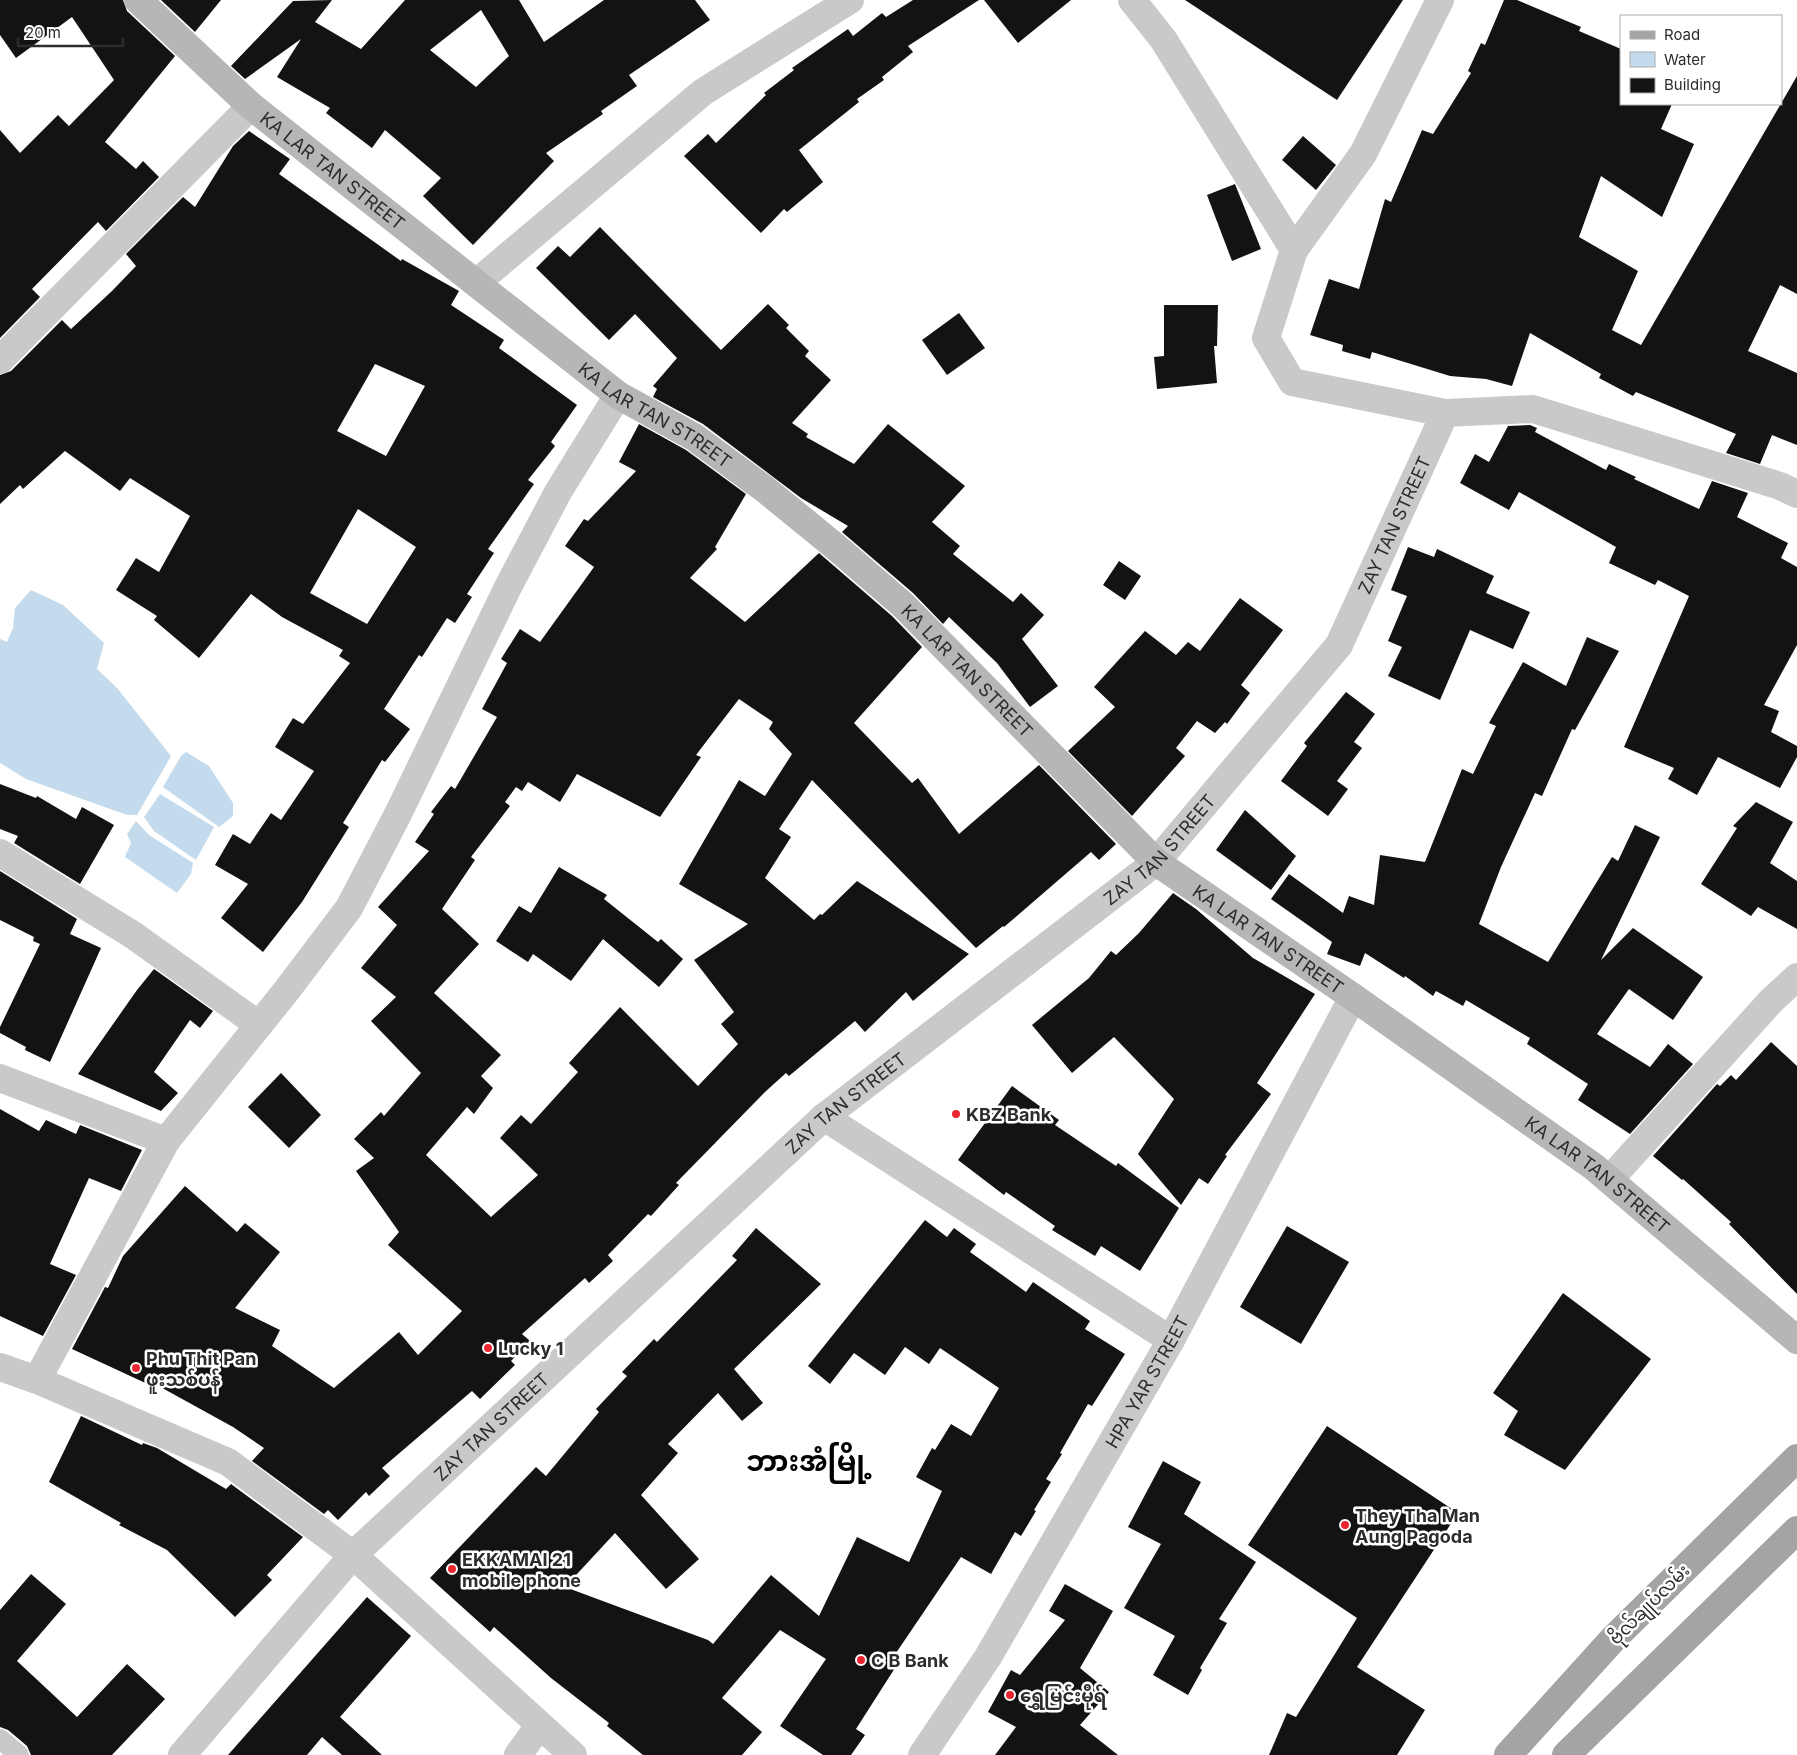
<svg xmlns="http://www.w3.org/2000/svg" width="1797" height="1755" font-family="Inter,'Noto Sans Myanmar',sans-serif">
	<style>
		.water { fill: #c3dbec }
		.building { fill: #131313; fill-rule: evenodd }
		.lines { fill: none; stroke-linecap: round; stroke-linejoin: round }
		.lane { stroke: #c9c9c9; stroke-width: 20 }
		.street { stroke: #c9c9c9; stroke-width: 28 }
		.secondary { stroke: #b6b6b6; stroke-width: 28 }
		.primary { stroke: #a4a4a4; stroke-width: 28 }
		.poi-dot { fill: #eb2630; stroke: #fff; stroke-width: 2 }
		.labels { text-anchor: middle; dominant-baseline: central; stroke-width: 5; stroke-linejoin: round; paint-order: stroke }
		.street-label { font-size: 18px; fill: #2c2c2c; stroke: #fff }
		.poi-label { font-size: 18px; font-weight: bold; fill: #2c2c2c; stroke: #fff; text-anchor: start }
		.town-label { font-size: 28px; font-weight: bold; fill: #000; stroke: #fff }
	</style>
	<rect width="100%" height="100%" fill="#fff"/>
	<!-- water -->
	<g class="water">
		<polygon points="31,590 63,605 104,643 97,669 117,688 171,756 137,815 127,815 26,779 0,763 0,639 7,642 13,628 15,608"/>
		<polygon points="186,752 209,766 233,803 233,816 219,827 163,787 181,756"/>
		<polygon points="160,794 214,827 196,860 154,831 144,817"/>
		<polygon points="136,821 149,835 193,863 191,874 177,893 125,857 131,843 127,834"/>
	</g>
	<!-- building -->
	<g class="building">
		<polygon points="0,0 123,0 127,11 175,56 105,142 136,169 143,161 159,177 106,231 98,222 32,289 40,297 0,338 0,130 20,153 58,115 69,126 114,80 72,17 16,58 0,35"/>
		<polygon points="161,0 221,0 195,32"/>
		<path d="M332 0 315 22 361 49 405 0H519L544 42 604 0H695L710 20 629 75 637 86 601 111 603 114 546 153 554 161 473 245 423 196 441 178 385 130 372 148 326 113 330 108 277 77 301 39 245 79 231 66 293 1ZM481 10 509 56 476 87 430 50Z"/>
		<polygon points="913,0 979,0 908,46 913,52 882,77 884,80 857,99 859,102 799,150 823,182 787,212 784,209 761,233 684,156 708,134 716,143 766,95 764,93 794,70 792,68 848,29 853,36 882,13 886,17"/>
		<polygon points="984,0 1071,0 1018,43"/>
		<polygon points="1185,0 1403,0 1337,100"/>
		<polygon points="1504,0 1517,0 1581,27 1579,31 1621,49 1621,104 1672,104 1661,129 1694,144 1662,217 1601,176 1579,237 1638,271 1612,330 1641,345 1797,76 1797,294 1780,285 1748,351 1797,373 1797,445 1772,435 1760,464 1726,453 1736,434 1636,392 1633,396 1599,378 1601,374 1530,333 1512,386 1486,379 1450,376 1372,352 1370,359 1342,351 1343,345 1310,335 1329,279 1359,289 1385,199 1391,202 1422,130 1433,134 1471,73 1468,71 1481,43 1485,45"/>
		<path d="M249 131 290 159 279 174 401 261 402 259 459 291 451 305 504 340 499 348 577 405 551 442 555 446 528 480 534 484 488 549 494 553 467 594 472 597 455 623 447 618 422 657 419 655 384 709 410 729 385 762 382 760 343 823 349 827 302 902 263 952 221 918 248 884 215 865 233 834 250 844 271 813 281 820 314 771 275 747 293 718 303 724 350 663 339 656 343 650 282 617 251 594 199 658 154 620 157 616 116 590 136 558 159 572 190 516 130 478 120 491 65 451 23 489 20 485 0 504V375L11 371 62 320 71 329 112 291 136 266 126 254 183 197 195 207 233 146ZM375 364 425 386 386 456 337 431ZM358 509 416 547 367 624 310 593Z"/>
		<polygon points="1303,136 1336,165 1316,190 1282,160"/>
		<polygon points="1235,184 1261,249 1232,261 1207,195"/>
		<polygon points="600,227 721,350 768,304 789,325 786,328 809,351 805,356 831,380 792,423 808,434 806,437 854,464 888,424 965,486 932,522 960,546 953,554 1013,602 1021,593 1044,615 1022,639 1058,686 1030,707 997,663 949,617 943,624 913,593 842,532 848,526 801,498 703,424 653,397 657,389 653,386 677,358 635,314 609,340 536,268 558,246 570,257"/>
		<polygon points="1164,305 1218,305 1217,346 1214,346 1217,383 1157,389 1154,357 1164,356"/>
		<polygon points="959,313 985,348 947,375 922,340"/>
		<path d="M639 424 686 450 746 494 715 547 717 549 690 578 745 622 819 553 892 616 922 647 854 723 912 783 918 778 959 834 1039 765 1116 844 1099 860 1091 852 1004 927 1003 926 976 948 812 780 779 829 791 837 765 878 814 920 820 914 822 915 857 881 969 954 913 1001 906 992 865 1032 855 1021 789 1076 786 1073 765 1092 676 1183 679 1185 651 1216 648 1214 608 1255 613 1261 589 1283 585 1278 522 1334 530 1341 511 1361 515 1365 480 1399 472 1391 382 1468 390 1476 369 1496 366 1492 338 1520 328 1510 324 1514 252 1461 264 1448 233 1427 155 1384 154 1387 72 1349 105 1287 108 1288 123 1256 185 1186 237 1232 245 1223 280 1252 235 1308 280 1330 272 1346 334 1388 399 1332 418 1355 462 1311 388 1245 399 1232 356 1171 374 1158 354 1139 381 1112 384 1116 421 1073 371 1021 396 997 361 968 397 925 378 907 429 851 415 842 434 814 431 812 451 786 455 789 497 717 482 709 507 663 501 659 520 629 540 642 594 567 565 546 584 519 588 521 636 471 619 462ZM739 699 773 722 769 729 792 754 765 796 739 780 679 884 748 924 694 960 734 1012 721 1024 738 1044 698 1086 620 1007 569 1063 578 1072 531 1124 521 1115 500 1138 538 1175 491 1217 426 1155 467 1107 474 1114 493 1088 481 1076 501 1055 434 993 479 944 442 909 475 860 471 857 510 806 505 802 516 787 522 791 528 782 560 802 577 774 660 817 701 757 696 755Z"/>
		<polygon points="1530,425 1537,428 1535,432 1606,470 1609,464 1636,477 1634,479 1699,509 1712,481 1748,493 1737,517 1788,543 1781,558 1797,567 1797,645 1764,705 1779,711 1771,732 1797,746 1797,757 1780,788 1718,757 1697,795 1668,779 1674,768 1624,747 1689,596 1658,580 1655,585 1609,563 1616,547 1519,492 1509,510 1460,483 1475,454 1489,462 1508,426"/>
		<polygon points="1408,547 1434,557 1437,549 1494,576 1486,593 1530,612 1513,649 1470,630 1440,700 1388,676 1402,647 1388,641 1407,596 1391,590"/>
		<polygon points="1119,561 1141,576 1125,600 1103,585"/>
		<polygon points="1240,598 1283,630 1241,685 1250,693 1227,724 1225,722 1215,733 1197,721 1176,748 1185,756 1132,816 1068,751 1115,707 1094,687 1145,631 1176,655 1188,642 1200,651"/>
		<polygon points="1587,637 1619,651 1575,730 1572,729 1542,796 1535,793 1501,867 1479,924 1548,962 1612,857 1618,861 1635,825 1660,837 1601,960 1633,928 1703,977 1673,1020 1629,989 1597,1034 1650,1067 1668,1044 1693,1064 1630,1134 1578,1100 1588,1084 1527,1044 1530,1038 1466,1000 1463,1006 1436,991 1433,996 1405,976 1404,978 1365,953 1360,966 1327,954 1332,942 1271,899 1289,874 1343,913 1349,896 1374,905 1380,855 1425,862 1462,769 1473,774 1496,726 1489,723 1523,662 1566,686"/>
		<polygon points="1346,692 1375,714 1354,742 1362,748 1337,781 1348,789 1328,816 1281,781 1307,746 1304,743"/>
		<polygon points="0,784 36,798 37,796 76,819 82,807 114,825 80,884 14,843 18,836 0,829"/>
		<polygon points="1756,802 1793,822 1770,863 1797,881 1797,929 1758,907 1751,916 1701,884 1737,828 1733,826"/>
		<polygon points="1245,810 1296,856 1271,890 1216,850"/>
		<polygon points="559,867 607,895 604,899 658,942 661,939 683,959 659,987 603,939 571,981 533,954 528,962 496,941 519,906 531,913"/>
		<polygon points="0,871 77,919 70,934 101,948 50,1062 25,1050 26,1047 0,1033 0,1027 40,944 33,941 34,937 0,920"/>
		<polygon points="1173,893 1196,909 1253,958 1315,994 1257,1083 1271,1094 1225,1155 1227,1156 1208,1184 1199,1178 1181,1205 1138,1154 1174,1099 1114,1037 1072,1073 1032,1025 1089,978 1111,951 1116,955 1139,933"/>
		<polygon points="154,969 213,1011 200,1028 190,1020 154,1072 178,1093 161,1111 78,1074 137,990"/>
		<polygon points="1771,1042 1797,1066 1797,1294 1729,1224 1731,1222 1683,1179 1682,1180 1653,1156 1717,1084 1720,1086 1731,1075 1736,1080"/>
		<polygon points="281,1073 321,1115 289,1148 248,1107"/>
		<polygon points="1012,1086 1059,1120 1055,1125 1116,1166 1118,1163 1179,1208 1140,1271 1101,1246 1095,1256 1052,1230 1055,1226 1006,1192 1004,1195 958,1160"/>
		<polygon points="0,1109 39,1131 46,1120 76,1134 80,1125 142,1150 121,1191 89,1178 50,1264 76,1275 43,1336 0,1316"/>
		<polygon points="925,1220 947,1237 954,1228 976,1244 970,1252 1026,1292 1033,1282 1090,1321 1085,1329 1125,1354 1092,1406 1088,1404 1060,1453 1062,1454 1046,1479 1051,1482 1034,1510 1036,1511 1021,1536 1015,1532 991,1574 961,1557 896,1653 902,1657 856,1729 865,1735 851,1755 823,1755 780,1726 826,1659 780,1630 722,1698 762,1732 742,1755 643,1755 607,1726 609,1723 551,1678 494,1627 490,1632 430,1578 536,1467 546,1476 599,1412 596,1409 627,1376 622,1372 654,1339 657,1342 737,1260 732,1256 756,1228 821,1284 734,1369 763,1403 742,1421 718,1393 668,1444 678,1453 641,1495 699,1559 666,1589 615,1533 565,1587 708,1640 713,1644 771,1575 819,1616 857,1537 909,1562 942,1491 916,1477 932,1448 935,1450 951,1424 971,1436 999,1388 940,1348 929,1364 905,1347 885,1375 854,1353 830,1384 808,1366"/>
		<polygon points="1287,1226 1349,1262 1301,1344 1240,1307"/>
		<polygon points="1563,1293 1651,1359 1565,1470 1504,1435 1518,1411 1493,1393"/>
		<polygon points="81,1416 142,1445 143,1443 157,1448 226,1489 231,1484 303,1537 267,1575 272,1580 235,1617 167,1550 119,1525 121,1523 49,1482"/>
		<polygon points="1327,1426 1458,1513 1357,1667 1425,1710 1397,1755 1269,1755 1287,1713 1296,1717 1357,1618 1248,1545"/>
		<polygon points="1163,1461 1201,1482 1184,1514 1256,1562 1219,1619 1227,1623 1200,1668 1202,1670 1188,1695 1153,1675 1175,1636 1124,1608 1161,1544 1128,1527"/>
		<polygon points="31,1574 66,1604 17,1661 77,1717 127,1664 165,1699 112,1755 31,1755 27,1746 8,1730 0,1727 0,1610"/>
		<polygon points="1065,1584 1113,1611 1080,1668 1109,1692 1080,1725 1118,1755 995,1755 1016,1727 988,1712 1011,1670 1020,1675 1065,1620 1049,1611"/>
		<polygon points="367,1597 411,1636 340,1717 382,1755 342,1755 322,1737 307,1755 228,1755"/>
	</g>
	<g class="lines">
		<!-- lane -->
		<polyline class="lane" points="0,1739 19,1755"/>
		<!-- street -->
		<g class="street">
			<polyline points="1132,0 1163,39 1294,250"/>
			<polyline points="1440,0 1363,154 1294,250 1266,338 1292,382 1445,413 1533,409 1780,486 1797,494"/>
			<polyline points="476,283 703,92 850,0"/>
			<polyline points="0,360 251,106"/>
			<polyline points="0,853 133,935 259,1025"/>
			<polyline points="0,1078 166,1141 287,990 349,908 398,814 507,589 558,492 618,395"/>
			<polyline points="824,1117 1171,1340"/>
			<polyline points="1610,1179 1771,1001 1797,977"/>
			<polyline points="0,1367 37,1380 228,1462 353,1555 573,1755"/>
			<polyline points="37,1380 166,1141"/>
			<path id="s1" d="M182 1755 353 1555 824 1117 1156 862 1339 645 1445 413"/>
			<polyline points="518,1755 539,1726"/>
			<path id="s2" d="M922 1755 988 1657 1171 1340 1353 997"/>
		</g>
		<!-- secondary -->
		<path class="secondary" id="s3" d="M138 0 251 106 618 395 694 437 766 490 837 548 903 605 1156 862 1353 997 1594 1167 1797 1340"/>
		<!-- primary -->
		<g class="primary">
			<polyline points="1508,1755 1614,1638 1797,1458"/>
			<polyline points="1566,1755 1797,1530"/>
		</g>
	</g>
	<!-- markers -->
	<g class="poi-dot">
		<circle cx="956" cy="1114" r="5"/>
		<circle cx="488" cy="1348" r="5"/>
		<circle cx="136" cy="1368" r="5"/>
		<circle cx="1345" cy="1525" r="5"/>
		<circle cx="452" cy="1569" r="5"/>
		<circle cx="861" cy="1660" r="5"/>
		<circle cx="1010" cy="1695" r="5"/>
	</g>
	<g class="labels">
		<!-- street labels -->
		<g class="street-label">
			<text stroke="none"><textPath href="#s3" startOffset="259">KA LAR TAN STREET</textPath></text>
			<text stroke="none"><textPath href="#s3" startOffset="664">KA LAR TAN STREET</textPath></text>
			<text stroke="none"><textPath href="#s1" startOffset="1741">ZAY TAN STREET</textPath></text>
			<text stroke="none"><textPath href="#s3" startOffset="1069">KA LAR TAN STREET</textPath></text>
			<text stroke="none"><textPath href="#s1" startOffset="1336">ZAY TAN STREET</textPath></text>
			<text stroke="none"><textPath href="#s3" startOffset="1474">KA LAR TAN STREET</textPath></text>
			<text stroke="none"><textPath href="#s1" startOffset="932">ZAY TAN STREET</textPath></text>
			<text stroke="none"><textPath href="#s3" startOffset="1879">KA LAR TAN STREET</textPath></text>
			<text stroke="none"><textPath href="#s2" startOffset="436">HPA YAR STREET</textPath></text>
			<text stroke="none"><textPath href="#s1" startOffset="452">ZAY TAN STREET</textPath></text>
			<text transform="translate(1649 1604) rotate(-45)">ဗိုလ်ချုပ်လမ်း</text>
		</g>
		<!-- poi labels -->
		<g class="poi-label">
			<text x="966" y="1114">KBZ Bank</text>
			<text x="498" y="1348">Lucky 1</text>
			<text x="146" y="1358">Phu Thit Pan<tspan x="146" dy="21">ဖူးသစ်ပန်</tspan></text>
			<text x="1355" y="1515">They Tha Man<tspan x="1355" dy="21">Aung Pagoda</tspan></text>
			<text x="462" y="1559">EKKAMAI 21<tspan x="462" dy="21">mobile phone</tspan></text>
			<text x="871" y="1660">C B Bank</text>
			<text x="1020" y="1695">ရွှေမြင်းမိုရ်</text>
		</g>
		<!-- town labels -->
		<g class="town-label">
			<text x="809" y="1461">ဘားအံမြို့</text>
		</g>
	</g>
	<!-- legend -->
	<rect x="1620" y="15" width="162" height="90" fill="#ffffff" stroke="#ababab"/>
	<rect x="1630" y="31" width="25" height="8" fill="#a4a4a4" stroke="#ababab"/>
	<text x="1664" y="40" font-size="15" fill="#2c2c2c">Road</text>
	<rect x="1630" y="52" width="25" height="15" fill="#c3dbec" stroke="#ababab"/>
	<text x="1664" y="65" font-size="15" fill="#2c2c2c">Water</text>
	<rect x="1630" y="78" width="25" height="15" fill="#131313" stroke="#ababab"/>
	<text x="1664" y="90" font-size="15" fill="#2c2c2c">Building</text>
	<!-- scale -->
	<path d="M18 38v8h105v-8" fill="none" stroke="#2c2c2c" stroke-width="2.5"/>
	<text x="25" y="38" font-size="15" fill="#2c2c2c" stroke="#ffffff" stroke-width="4" paint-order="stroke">20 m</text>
</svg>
